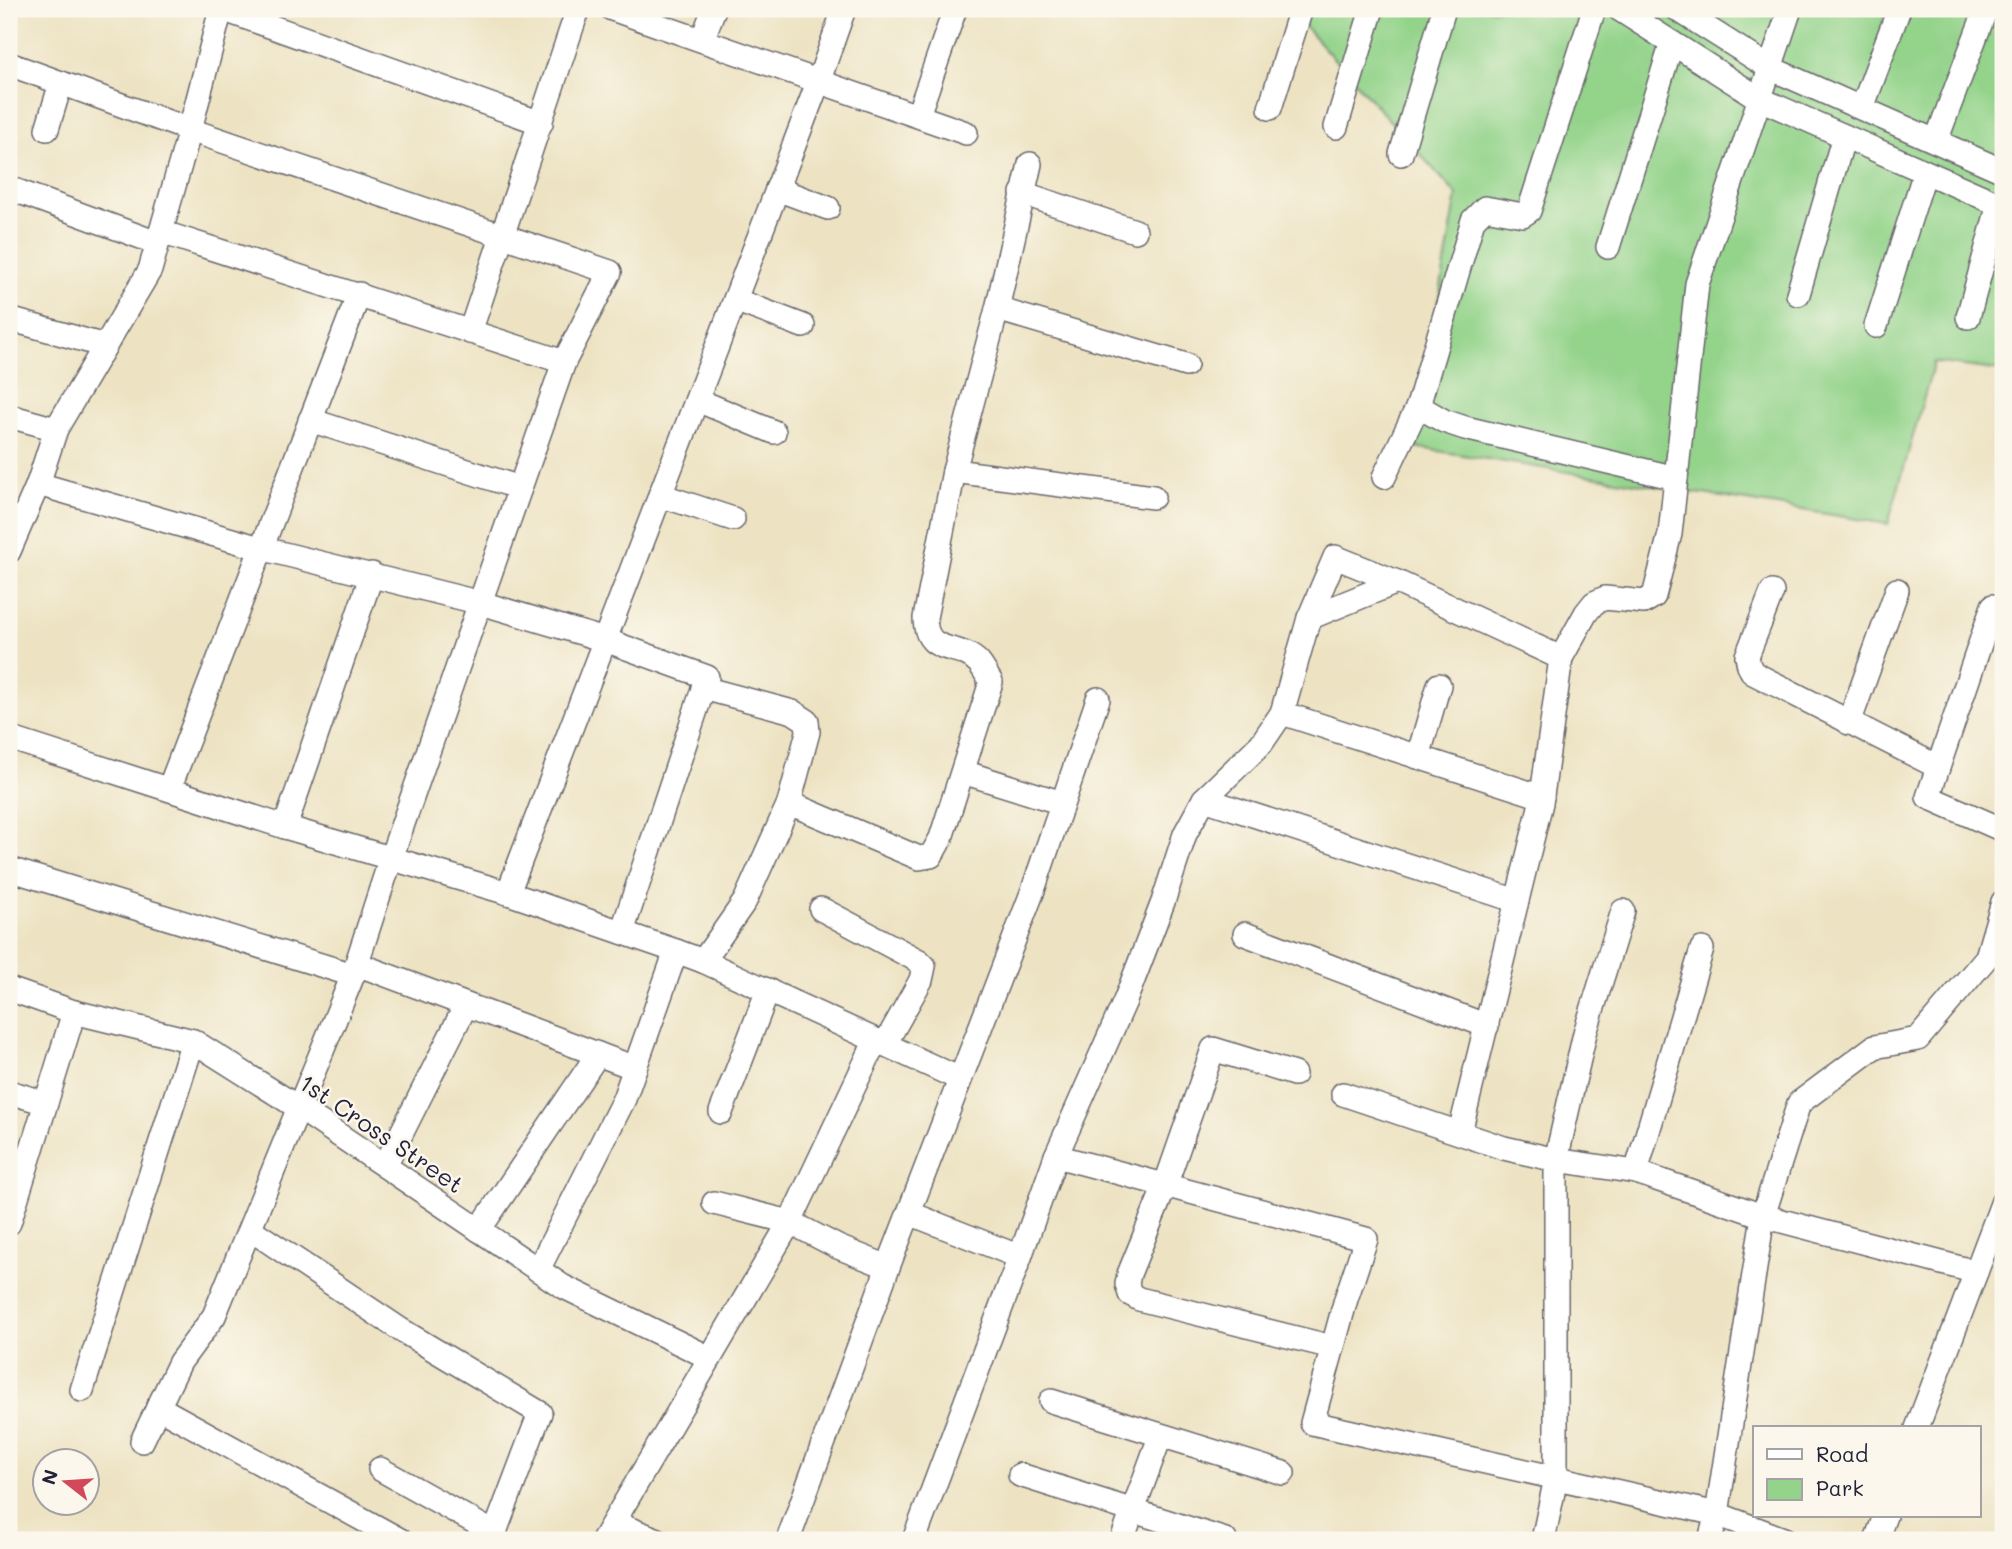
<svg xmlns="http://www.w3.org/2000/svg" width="2012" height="1549" font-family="Mali,sans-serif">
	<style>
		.green { fill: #93d38a; stroke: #5a7a62; stroke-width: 2 }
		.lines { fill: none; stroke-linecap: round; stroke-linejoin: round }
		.minor-casing { stroke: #69666b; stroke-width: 26 }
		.minor { stroke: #fff; stroke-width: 23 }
		.labels { text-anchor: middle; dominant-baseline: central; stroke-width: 5; stroke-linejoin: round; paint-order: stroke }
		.street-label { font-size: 24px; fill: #22223b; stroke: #fbf7ec }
	</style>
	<rect width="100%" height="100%" fill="#fbf7ec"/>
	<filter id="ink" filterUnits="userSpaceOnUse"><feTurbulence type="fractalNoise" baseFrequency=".0143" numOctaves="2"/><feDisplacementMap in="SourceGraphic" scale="14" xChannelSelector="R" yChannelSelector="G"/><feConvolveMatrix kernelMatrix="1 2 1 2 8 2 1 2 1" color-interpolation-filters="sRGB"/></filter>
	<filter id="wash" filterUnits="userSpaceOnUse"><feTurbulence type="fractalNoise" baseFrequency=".00686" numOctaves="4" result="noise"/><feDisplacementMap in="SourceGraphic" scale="28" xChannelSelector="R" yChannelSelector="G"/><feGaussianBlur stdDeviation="1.57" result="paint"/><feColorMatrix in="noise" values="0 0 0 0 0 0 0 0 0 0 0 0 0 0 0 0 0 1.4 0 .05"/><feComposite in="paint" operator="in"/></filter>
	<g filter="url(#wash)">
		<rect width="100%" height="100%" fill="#ede3c3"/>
		<!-- green -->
		<polygon class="green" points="1289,9 2003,9 2003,371 1934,362 1888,524 1413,447 1457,195"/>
	</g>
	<g filter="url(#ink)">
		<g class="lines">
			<defs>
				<g id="minor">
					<polyline points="222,9 541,123"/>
					<polyline points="612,9 966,133"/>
					<polyline points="1619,9 1760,99 2003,206"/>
					<polyline points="1677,9 1770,68 2003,171"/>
					<polyline points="702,40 714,9"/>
					<polyline points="9,64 190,130 610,272 564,362 391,858 353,975 214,1316 180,1362 142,1441"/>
					<polyline points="1270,108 1301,9"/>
					<polyline points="1862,108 1899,9"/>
					<polyline points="918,115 955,9"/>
					<polyline points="1336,127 1372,9"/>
					<polyline points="47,129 61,83"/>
					<polyline points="1936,141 1986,9"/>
					<polyline points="1401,154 1444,9"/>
					<polyline points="9,188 157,243"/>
					<polyline points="777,189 828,208"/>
					<polyline points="1022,193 1135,231"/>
					<polyline points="161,232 564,362"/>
					<polyline points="1608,247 1672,43"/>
					<polyline points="1798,294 1844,136"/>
					<polyline points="735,300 803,326"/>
					<polyline points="997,309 1186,365"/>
					<polyline points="1968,317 1999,204"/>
					<polyline points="9,319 105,346"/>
					<polyline points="1876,326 1925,172"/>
					<polyline points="470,332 578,9"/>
					<polyline points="697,400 774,432"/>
					<polyline points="1418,406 1444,421 1465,428 1676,478"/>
					<polyline points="9,416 56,429"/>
					<polyline points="310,420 520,488"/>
					<polyline points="954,471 1153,497"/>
					<polyline points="1384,477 1418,406 1473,220 1485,208 1523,215 1529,211 1594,9"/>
					<polyline points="38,484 260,548 481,603 605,640 707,677 622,932"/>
					<polyline points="660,495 733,519"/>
					<polyline points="9,551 38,484 56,429 150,270 190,130 221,9"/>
					<polyline points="1772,592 1747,656 1749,666 1753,673 1938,767"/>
					<polyline points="1993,606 1928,797 2003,830"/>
					<polyline points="1309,618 1397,582"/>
					<polyline points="703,688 793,712 807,721 808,732 789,803 745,901 703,961"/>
					<polyline points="1282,713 1542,797"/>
					<polyline points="1849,723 1897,590"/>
					<polyline points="9,738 285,827 508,893 676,951 703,961 960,1079"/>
					<polyline points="1418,757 1439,685"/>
					<polyline points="963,772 1062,803"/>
					<polyline points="169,789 359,294"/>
					<polyline points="1204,799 1517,901"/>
					<path d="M789 803 919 858 931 856 941 838 991 682C987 676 984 669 979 663 959 641 926 658 925 618L954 471 997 309 1030 164"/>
					<polyline points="285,827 372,574"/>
					<polyline points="9,869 353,975"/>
					<polyline points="508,893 819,80 844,9"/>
					<polyline points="821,909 919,961 924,966 921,980 885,1044"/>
					<polyline points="1245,934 1487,1026"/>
					<polyline points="357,964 635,1068"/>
					<polyline points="9,989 74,1012 193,1041 299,1108 562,1286 710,1358"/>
					<polyline points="1294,1074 1213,1049 1165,1186 1129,1274 1127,1284 1130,1294 1139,1299 1332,1347"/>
					<polyline points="9,1092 46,1103"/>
					<polyline points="1343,1094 1504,1148 1556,1160 1636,1172 1763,1216 1976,1272"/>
					<polyline points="721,1112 768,990"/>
					<polyline points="1460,1132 1541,803 1561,658 1586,613 1594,603 1605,598 1644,602 1654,596 1670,534 1697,284 1790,9"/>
					<polyline points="1056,1156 1366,1239 1346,1299 1312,1423 1717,1514 1786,1540"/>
					<polyline points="385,1166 466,1005"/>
					<polyline points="1636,1172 1702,949"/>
					<polyline points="714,1203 790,1222 876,1040"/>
					<polyline points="909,1213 1020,1257"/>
					<polyline points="9,1223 74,1012"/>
					<polyline points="250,1229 401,1330 540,1413 492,1540"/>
					<polyline points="479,1230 598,1054"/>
					<polyline points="538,1270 624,1099 676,951"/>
					<polyline points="82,1390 193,1041"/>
					<polyline points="1051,1401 1283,1473"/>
					<polyline points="158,1407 400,1540"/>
					<polyline points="1917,1428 2003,1201"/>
					<polyline points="380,1469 496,1534"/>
					<polyline points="1020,1475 1225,1540"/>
					<polyline points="614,1523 658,1540"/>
					<polyline points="603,1540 790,1222 838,1247 888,1267"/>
					<polyline points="788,1540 888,1267 1032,893 1098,699"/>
					<polyline points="914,1540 1020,1257 1056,1156 1125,1001 1163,902 1185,834 1204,799 1261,744 1282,713 1309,618 1335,557 1397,582 1561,658"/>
					<polyline points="1122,1540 1160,1437"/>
					<polyline points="1543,1540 1556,1478 1556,1160 1585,1033 1623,911"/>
					<polyline points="1710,1540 1717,1514 1763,1216 1799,1103 1874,1047 1918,1039 1987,957 2003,902"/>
					<polyline points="1876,1540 1885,1516"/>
				</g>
			</defs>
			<!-- minor casing -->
			<use href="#minor" class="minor-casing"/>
			<!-- minor -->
			<use href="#minor" class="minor"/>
		</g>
	</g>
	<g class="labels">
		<!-- street labels -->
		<g class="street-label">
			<text transform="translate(382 1133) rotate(34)">1st Cross Street</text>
		</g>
	</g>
	<!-- margin -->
	<rect width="2012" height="1549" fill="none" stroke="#fbf7ec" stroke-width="35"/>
	<!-- legend -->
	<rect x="1753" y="1426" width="228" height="91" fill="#fbf7ec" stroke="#a4a2a5" stroke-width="2"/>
	<rect x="1767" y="1449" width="35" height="10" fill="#ffffff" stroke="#a4a2a5" stroke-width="2"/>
	<text x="1816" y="1462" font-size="21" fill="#22223b">Road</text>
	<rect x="1767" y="1479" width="35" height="21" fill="#93d38a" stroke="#a4a2a5" stroke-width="2"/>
	<text x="1816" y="1496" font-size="21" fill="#22223b">Park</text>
	<!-- north arrow -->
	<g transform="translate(66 1482) rotate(287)"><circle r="33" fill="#fbf7ec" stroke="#a4a2a5" stroke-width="2"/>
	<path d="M0-5L12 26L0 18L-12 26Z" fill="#d1495b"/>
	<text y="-10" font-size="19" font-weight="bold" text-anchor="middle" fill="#22223b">N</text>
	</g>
</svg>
